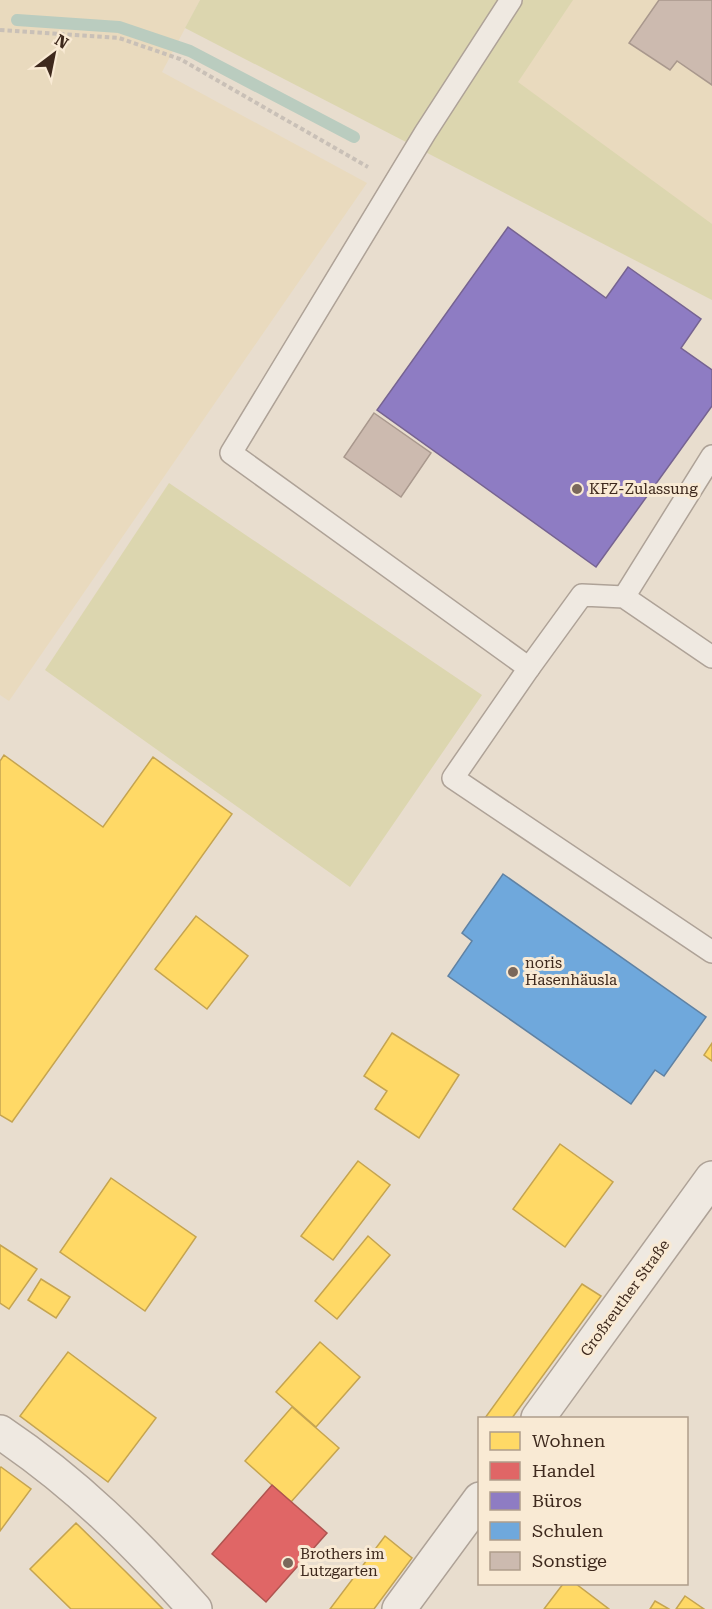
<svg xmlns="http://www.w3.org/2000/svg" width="712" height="1609" font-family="'Roboto Serif',serif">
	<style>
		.farmland { fill: #e9dabe }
		.green { fill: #dcd6af }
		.homes { fill: #ffd966; stroke: #c5a450; stroke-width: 1.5 }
		.shops { fill: #e06666; stroke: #af5450; stroke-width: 1.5 }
		.offices { fill: #8e7cc3; stroke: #766391; stroke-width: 1.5 }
		.schools { fill: #6fa8dc; stroke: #6082a3; stroke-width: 1.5 }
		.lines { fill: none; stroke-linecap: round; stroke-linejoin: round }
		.stream { stroke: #baccbf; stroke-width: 12 }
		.building { fill: #ccbaaf; stroke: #a9988d; stroke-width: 1.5 }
		.lane-casing { stroke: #aea297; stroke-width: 24 }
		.street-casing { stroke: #aea297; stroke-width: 36 }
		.path { stroke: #c9c0b7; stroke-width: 4; stroke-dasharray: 4.5 3; stroke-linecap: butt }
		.lane { stroke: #efe9e1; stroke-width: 21 }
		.street { stroke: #efe9e1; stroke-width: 33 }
		.poi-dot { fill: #7a685b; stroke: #f9ead4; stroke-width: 2 }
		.labels { text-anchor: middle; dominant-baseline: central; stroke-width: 6; stroke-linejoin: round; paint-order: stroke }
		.poi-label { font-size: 15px; fill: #3e291d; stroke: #f9ead4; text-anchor: start }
		.street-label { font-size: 15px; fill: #3e291d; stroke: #f9ead4 }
	</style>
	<rect width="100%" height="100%" fill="#e8ddce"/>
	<!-- farmland -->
	<g class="farmland">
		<polygon points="0,0 200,0 162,72 367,183 9,701 0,695"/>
		<polygon points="552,0 712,0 712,254 488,92"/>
	</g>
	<!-- green -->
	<g class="green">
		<polygon points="200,0 573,0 518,82 712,224 712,300 185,28"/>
		<polygon points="169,483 482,695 350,887 45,670"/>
	</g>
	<!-- homes -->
	<g class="homes">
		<polygon points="4,755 103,827 153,757 232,814 12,1122 0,1115 0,761"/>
		<polygon points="196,916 248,956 207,1009 155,969"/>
		<polygon points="392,1033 459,1075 419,1138 375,1109 387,1091 364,1076"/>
		<polygon points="712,1043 712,1061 704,1055"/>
		<polygon points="560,1144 613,1182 565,1247 513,1209"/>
		<polygon points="358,1161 390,1185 333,1260 301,1236"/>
		<polygon points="111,1178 196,1237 145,1311 60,1252"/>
		<polygon points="368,1236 390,1255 337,1319 315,1301"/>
		<polygon points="0,1245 37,1269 9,1309 0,1303"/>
		<polygon points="41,1279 70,1297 56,1318 28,1300"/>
		<polygon points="582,1284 601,1296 512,1418 485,1418"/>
		<polygon points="320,1342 360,1377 316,1427 276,1392"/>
		<polygon points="68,1352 156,1418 108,1482 20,1416"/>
		<polygon points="292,1407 339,1448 291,1502 245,1461"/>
		<polygon points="1,1467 31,1489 0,1531 0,1468"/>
		<polygon points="76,1523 125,1571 163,1609 71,1609 30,1569"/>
		<polygon points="385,1536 412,1558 374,1609 330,1609"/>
		<polygon points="563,1584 576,1584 609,1609 544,1609"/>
		<polygon points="685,1596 704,1609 676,1609"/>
		<polygon points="655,1601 669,1609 650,1609"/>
	</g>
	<!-- shops -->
	<polygon class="shops" points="272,1485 327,1533 266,1602 212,1554"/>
	<!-- offices -->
	<polygon class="offices" points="508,227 606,298 628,267 701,319 681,348 712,370 712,406 596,567 377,410"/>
	<!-- schools -->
	<polygon class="schools" points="503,874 706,1017 664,1076 655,1070 631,1104 448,976 472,941 462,933"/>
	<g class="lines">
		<!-- stream -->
		<polyline class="stream" points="17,20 119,27 190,51 354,137"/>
	</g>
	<!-- building -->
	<g class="building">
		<polygon points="659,0 712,0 712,85 677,61 670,70 629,43"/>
		<polygon points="374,413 431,453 401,497 344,457"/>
	</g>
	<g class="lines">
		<defs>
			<g id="lane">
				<polyline points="511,0 425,133 231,453 529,668 582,595 624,597 712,657"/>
				<polyline points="624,597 712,456"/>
				<polyline points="529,668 453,778 712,952"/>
			</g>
			<g id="street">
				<polyline points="538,1418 712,1178"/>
				<path d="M0 1432C76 1483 134 1541 195 1609"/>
				<polyline points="399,1609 480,1499"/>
			</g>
		</defs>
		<!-- lane casing -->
		<use href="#lane" class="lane-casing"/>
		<!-- street casing -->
		<use href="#street" class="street-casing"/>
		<!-- path -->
		<polyline class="path" points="0,30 119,38 180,59 368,167"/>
		<!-- lane -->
		<use href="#lane" class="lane"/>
		<!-- street -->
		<use href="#street" class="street"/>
	</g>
	<!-- markers -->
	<g class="poi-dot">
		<circle cx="577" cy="489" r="6"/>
		<circle cx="513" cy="972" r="6"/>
		<circle cx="288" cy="1563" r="6"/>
	</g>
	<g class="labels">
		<!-- poi labels -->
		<g class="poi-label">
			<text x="589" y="489">KFZ-Zulassung</text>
			<text x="525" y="963">noris<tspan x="525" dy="17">Hasenhäusla</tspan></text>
			<text x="300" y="1554">Brothers im<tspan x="300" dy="17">Lutzgarten</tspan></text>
		</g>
		<!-- street labels -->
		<g class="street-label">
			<text transform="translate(625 1298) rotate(-54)">Großreuther Straße</text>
		</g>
	</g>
	<!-- legend -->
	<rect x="478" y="1417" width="210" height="168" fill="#f9ead4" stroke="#ae9d8b" stroke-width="1.5"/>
	<rect x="490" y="1432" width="30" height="18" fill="#ffd966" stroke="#ae9d8b" stroke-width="1.5"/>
	<text x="532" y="1447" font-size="18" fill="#3e291d">Wohnen</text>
	<rect x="490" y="1462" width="30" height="18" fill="#e06666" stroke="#ae9d8b" stroke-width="1.5"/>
	<text x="532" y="1477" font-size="18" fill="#3e291d">Handel</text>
	<rect x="490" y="1492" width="30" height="18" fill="#8e7cc3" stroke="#ae9d8b" stroke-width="1.5"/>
	<text x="532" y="1507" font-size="18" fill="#3e291d">Büros</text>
	<rect x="490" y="1522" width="30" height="18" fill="#6fa8dc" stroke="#ae9d8b" stroke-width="1.5"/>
	<text x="532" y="1537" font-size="18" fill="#3e291d">Schulen</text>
	<rect x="490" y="1552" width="30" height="18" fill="#ccbaaf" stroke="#ae9d8b" stroke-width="1.5"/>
	<text x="532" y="1567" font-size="18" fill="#3e291d">Sonstige</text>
	<!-- north arrow -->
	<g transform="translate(54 54) rotate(32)" stroke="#f9ead4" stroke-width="4.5" paint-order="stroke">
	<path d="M0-4.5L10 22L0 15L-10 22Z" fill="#3e291d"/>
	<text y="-9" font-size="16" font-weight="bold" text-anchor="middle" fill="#3e291d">N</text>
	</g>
</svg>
